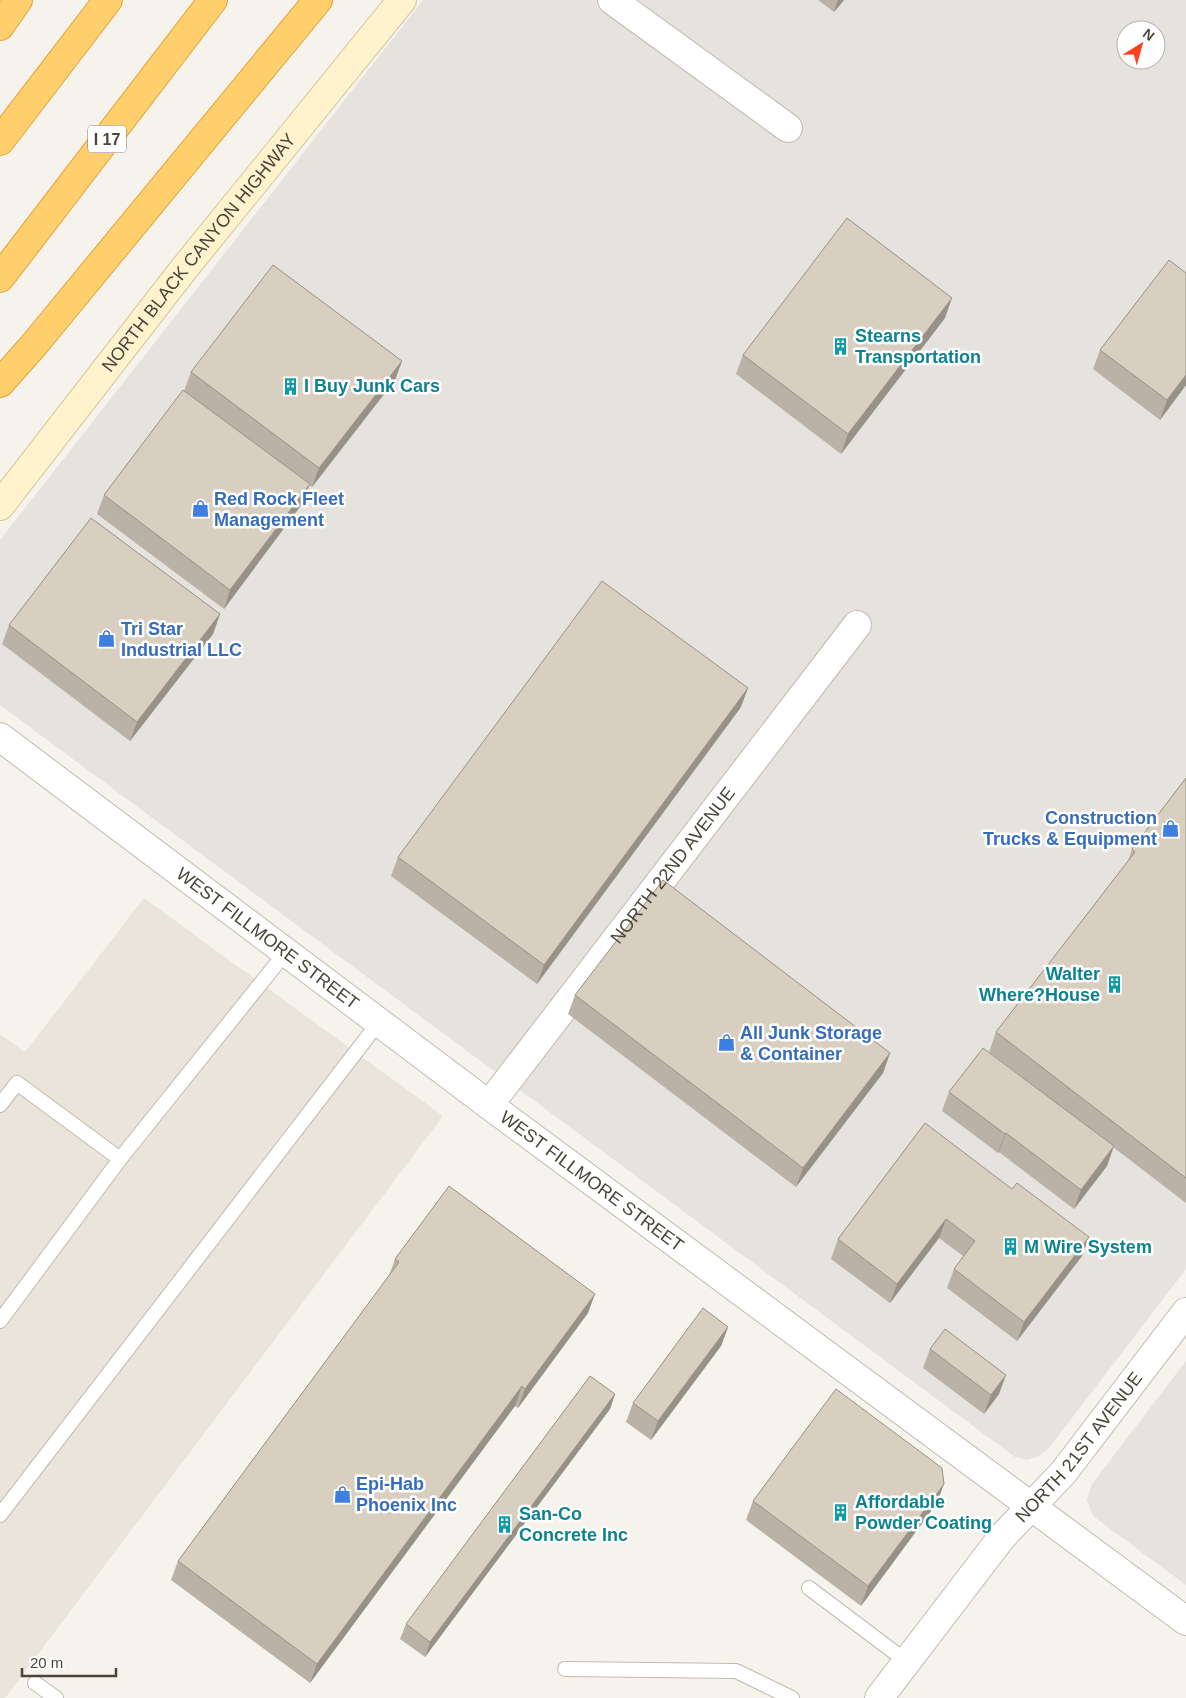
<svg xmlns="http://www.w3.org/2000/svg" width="1186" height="1698" font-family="Arial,sans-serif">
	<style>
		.residential { fill: #eae5da }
		.industrial { fill: #e6e2dd; fill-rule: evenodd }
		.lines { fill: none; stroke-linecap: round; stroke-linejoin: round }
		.lane-casing { stroke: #c2bbae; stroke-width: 16 }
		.street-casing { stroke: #c2bbae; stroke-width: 30 }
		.secondary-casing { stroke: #d6c79b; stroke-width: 30 }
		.highway-casing { stroke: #e0a43c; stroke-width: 30 }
		.lane { stroke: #fff; stroke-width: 14 }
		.street { stroke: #fff; stroke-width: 28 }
		.secondary { stroke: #fff3cd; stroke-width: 28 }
		.highway { stroke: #ffcf6e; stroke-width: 28 }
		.wall { fill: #bab2a6 }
		.shaded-wall { fill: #979187 }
		.building { fill: #d8cfc1; stroke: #979187 }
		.labels { text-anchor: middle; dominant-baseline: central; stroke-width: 5; stroke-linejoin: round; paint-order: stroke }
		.shield { fill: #fff; stroke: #817c74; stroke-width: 1 }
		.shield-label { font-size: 16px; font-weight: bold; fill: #4b4439 }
		.street-label { font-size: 18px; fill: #4b4439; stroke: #fff }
		.culture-label { font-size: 18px; font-weight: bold; fill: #0d838f; stroke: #fff; text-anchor: start }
		.shop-label { font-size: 18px; font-weight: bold; fill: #366cbe; stroke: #fff; text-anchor: start }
	</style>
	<rect width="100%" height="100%" fill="#f6f3ec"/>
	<!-- residential -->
	<polygon class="residential" points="144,898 443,1116 5,1698 0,1698 0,1034 25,1052"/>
	<!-- industrial -->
	<g class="industrial">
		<path d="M423 0H1186V1269L1049 1448 1039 1456 1027 1460 1015 1457 0 705V540ZM1126 30H1156V60H1126Z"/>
		<polygon points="1186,1361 1186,1585 1093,1516 1087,1500 1092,1484"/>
	</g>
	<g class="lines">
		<defs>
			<g id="lane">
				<polyline points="0,1105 17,1083 120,1159 286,952"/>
				<polyline points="0,1321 120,1159"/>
				<polyline points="0,1515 379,1022"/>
				<polyline points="809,1588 906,1661"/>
				<polyline points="565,1669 736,1671 792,1698"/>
				<polyline points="35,1683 56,1698"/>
			</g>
			<g id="street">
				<polyline points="612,0 788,128"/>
				<path id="s1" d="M0 737 489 1105 1186 1621"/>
				<path id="s2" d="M489 1105 857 625"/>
				<path id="s3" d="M879 1698 1002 1537 1063 1473 1186 1312"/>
			</g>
			<g id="secondary">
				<path id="s4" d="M0 506 183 270 402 0"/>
			</g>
			<g id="highway">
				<polyline points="0,26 18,0"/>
				<polyline points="0,141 108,0"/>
				<polyline points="0,278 213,0"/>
				<polyline points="0,383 33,346 318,0"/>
			</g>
		</defs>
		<!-- lane casing -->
		<use href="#lane" class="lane-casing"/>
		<!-- street casing -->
		<use href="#street" class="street-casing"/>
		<!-- secondary casing -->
		<use href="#secondary" class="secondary-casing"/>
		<!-- highway casing -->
		<use href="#highway" class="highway-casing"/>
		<!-- lane -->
		<use href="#lane" class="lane"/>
		<!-- street -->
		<use href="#street" class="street"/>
		<!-- secondary -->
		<use href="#secondary" class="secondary"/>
		<!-- highway -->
		<use href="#highway" class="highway"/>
	</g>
	<!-- wall -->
	<g class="wall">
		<polygon points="818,0 844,0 834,12"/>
		<polygon points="945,318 841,454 736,374 743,355"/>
		<polygon points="1100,350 1186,385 1160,420 1093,369"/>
		<polygon points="402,361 395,380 312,487 309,485 302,504 224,609 97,514 104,495 184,391 191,372"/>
		<polygon points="220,614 213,634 130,741 2,644 9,625"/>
		<polygon points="741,707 537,984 391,876 398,857"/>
		<polygon points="1186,778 1186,1203 1113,1147 1107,1166 1074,1209 999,1152 998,1153 942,1111 949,1092 1043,1093 989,1052 996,1032 1128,861 1132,849"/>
		<polygon points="575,995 890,1053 883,1073 796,1187 568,1014"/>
		<polygon points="925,1123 1082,1256 1017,1341 947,1288 954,1269 963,1256 939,1238 890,1303 831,1259 838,1239"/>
		<polygon points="395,1259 588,1313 518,1408 515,1406 310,1683 171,1580 178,1561 389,1276"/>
		<polygon points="728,1327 721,1346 651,1440 626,1422 633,1403"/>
		<polygon points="930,1349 999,1394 984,1414 923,1368"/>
		<polygon points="615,1394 610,1409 425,1657 400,1639 406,1624"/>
		<polygon points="753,1501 937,1503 861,1606 746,1520"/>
	</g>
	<!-- shaded-wall -->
	<g class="shaded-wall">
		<polygon points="838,0 844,0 834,12"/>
		<polygon points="952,298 945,318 841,454 848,434"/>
		<polygon points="402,361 395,380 312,487 319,468"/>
		<polygon points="1186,375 1186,385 1160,420 1167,400"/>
		<polygon points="310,484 302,504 224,609 230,590"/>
		<polygon points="220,614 213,634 130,741 137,722"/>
		<polygon points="748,688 741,707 537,984 544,965"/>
		<polygon points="890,1053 883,1073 796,1187 803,1168"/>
		<polygon points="1006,1133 999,1152 998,1153 1005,1134"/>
		<polygon points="1114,1146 1107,1166 1074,1209 1081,1190"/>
		<polygon points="946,1219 939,1238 890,1303 897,1284"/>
		<polygon points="1089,1237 1082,1256 1017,1341 1024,1322"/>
		<polygon points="595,1294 588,1313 518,1408 525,1389"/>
		<polygon points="728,1327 721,1346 651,1440 658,1421"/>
		<polygon points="1006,1375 999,1394 984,1414 991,1395"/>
		<polygon points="522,1386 515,1406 310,1683 317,1664"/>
		<polygon points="615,1394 610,1409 425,1657 430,1642"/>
		<polygon points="944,1484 937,1503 861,1606 868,1586"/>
	</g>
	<!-- building -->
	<g class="building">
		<polygon points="847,218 952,298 848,434 743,355"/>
		<polygon points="1169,260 1186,273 1186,375 1167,400 1100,350"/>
		<polygon points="273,265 402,361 319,468 191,372"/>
		<polygon points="183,390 310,484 230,590 104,495"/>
		<polygon points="91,518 220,614 137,722 9,625"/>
		<polygon points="602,581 748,688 544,965 398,857"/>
		<polygon points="1186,778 1186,1178 996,1032 1135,852 1132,849"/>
		<polygon points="663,880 890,1053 803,1168 575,995"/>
		<polygon points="983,1048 1114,1146 1081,1190 1006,1133 1005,1134 949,1092"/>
		<polygon points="925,1123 1012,1189 1017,1183 1089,1237 1024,1322 954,1269 975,1241 946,1219 897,1284 838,1239"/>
		<polygon points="449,1186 595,1294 525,1389 522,1386 317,1664 178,1561 399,1262 395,1259"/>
		<polygon points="703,1308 728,1327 658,1421 633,1403"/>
		<polygon points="945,1329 1006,1375 991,1395 930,1349"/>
		<polygon points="590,1376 615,1394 430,1642 406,1624"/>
		<polygon points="836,1389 942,1468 944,1484 868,1586 753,1501"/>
	</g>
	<!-- icons -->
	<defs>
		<symbol id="building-bare" viewBox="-9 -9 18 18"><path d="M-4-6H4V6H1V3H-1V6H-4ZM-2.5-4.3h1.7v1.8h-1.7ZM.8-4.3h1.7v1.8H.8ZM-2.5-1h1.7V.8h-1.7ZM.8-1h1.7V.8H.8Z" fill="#0f9aa8" stroke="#fff" stroke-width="2.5" paint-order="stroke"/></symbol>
		<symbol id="shop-bare" viewBox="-9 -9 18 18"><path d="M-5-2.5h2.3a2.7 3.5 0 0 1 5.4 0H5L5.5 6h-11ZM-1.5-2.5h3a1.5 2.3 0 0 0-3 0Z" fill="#3f7fe0" stroke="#fff" stroke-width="2.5" paint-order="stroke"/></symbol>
	</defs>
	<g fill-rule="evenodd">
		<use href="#building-bare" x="828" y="334" width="25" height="25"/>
		<use href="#building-bare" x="278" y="374" width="25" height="25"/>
		<use href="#shop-bare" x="188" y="496" width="25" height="25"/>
		<use href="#shop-bare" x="94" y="626" width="25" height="25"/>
		<use href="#shop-bare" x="1158" y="816" width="25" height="25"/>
		<use href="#building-bare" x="1102" y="972" width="25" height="25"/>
		<use href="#shop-bare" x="714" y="1030" width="25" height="25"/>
		<use href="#building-bare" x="998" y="1234" width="25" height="25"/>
		<use href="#shop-bare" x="330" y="1482" width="25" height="25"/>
		<use href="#building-bare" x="828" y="1500" width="25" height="25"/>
		<use href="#building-bare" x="492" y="1512" width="25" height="25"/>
	</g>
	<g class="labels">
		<!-- shield labels -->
		<rect class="shield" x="88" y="125.5" width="38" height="27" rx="4"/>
		<g class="shield-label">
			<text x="107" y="139">I 17</text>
		</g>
		<!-- street labels -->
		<g class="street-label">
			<text stroke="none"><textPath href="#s4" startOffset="322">NORTH BLACK CANYON HIGHWAY</textPath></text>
			<text stroke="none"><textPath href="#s2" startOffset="302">NORTH 22ND AVENUE</textPath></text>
			<text stroke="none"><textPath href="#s1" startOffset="335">WEST FILLMORE STREET</textPath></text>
			<text stroke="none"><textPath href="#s1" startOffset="740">WEST FILLMORE STREET</textPath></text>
			<text stroke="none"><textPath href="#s3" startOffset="321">NORTH 21ST AVENUE</textPath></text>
		</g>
		<!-- culture labels -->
		<g class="culture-label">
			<text x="855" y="336">Stearns<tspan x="855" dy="21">Transportation</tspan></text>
			<text x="304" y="386">I Buy Junk Cars</text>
			<text x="1100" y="974" text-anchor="end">Walter<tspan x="1100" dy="21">Where?House</tspan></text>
			<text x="1024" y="1247">M Wire System</text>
			<text x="855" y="1502">Affordable<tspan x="855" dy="21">Powder Coating</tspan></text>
			<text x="519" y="1514">San-Co<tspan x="519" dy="21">Concrete Inc</tspan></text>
		</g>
		<!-- shop labels -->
		<g class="shop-label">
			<text x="214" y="499">Red Rock Fleet<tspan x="214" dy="21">Management</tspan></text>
			<text x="121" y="629">Tri Star<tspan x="121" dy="21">Industrial LLC</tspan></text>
			<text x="1157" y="818" text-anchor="end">Construction<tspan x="1157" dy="21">Trucks &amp; Equipment</tspan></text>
			<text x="740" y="1033">All Junk Storage<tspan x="740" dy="21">&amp; Container</tspan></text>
			<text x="356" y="1484">Epi-Hab<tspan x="356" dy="21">Phoenix Inc</tspan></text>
		</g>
	</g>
	<!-- north arrow -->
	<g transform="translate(1141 45) rotate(37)"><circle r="24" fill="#ffffff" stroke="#b7b4b0"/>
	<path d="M0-4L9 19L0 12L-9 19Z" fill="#fc3f1d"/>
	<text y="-8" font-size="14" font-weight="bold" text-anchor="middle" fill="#4b4439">N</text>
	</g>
	<!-- scale -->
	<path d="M22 1668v8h94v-8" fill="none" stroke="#4b4439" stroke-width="2.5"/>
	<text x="30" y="1668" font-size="15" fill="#4b4439" stroke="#ffffff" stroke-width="4" paint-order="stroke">20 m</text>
</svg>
